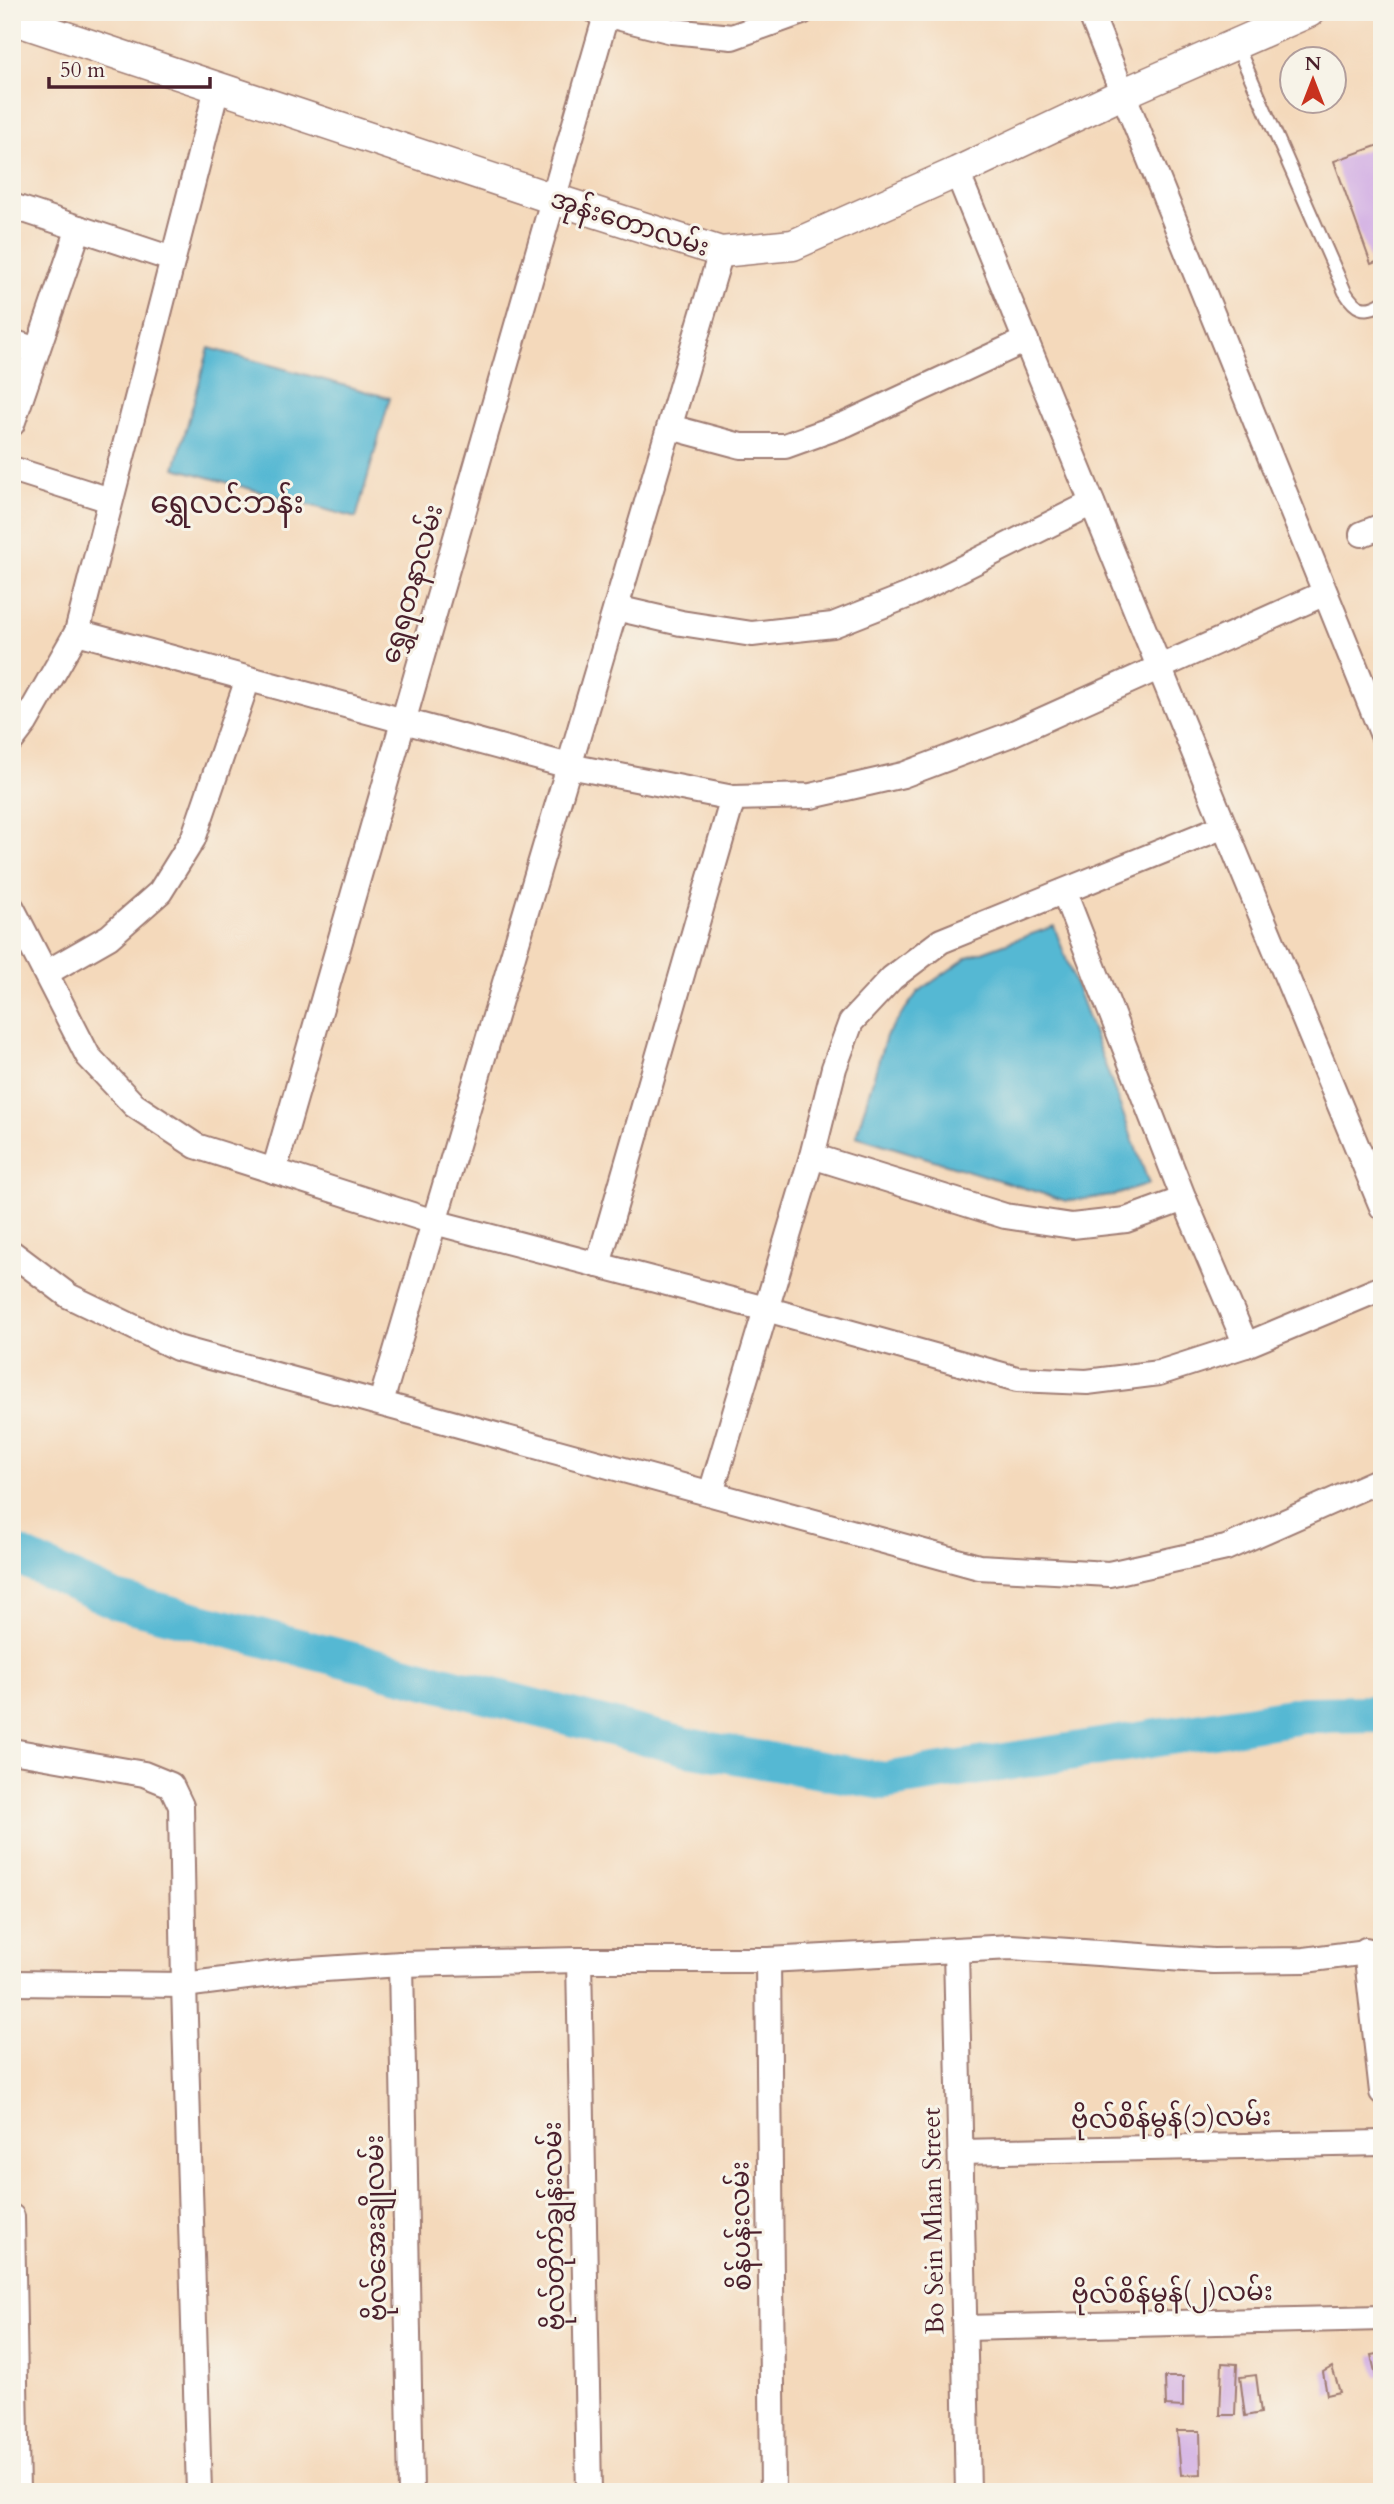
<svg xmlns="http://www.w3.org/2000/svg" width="1394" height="2504" font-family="Cardo,'Noto Sans Myanmar',serif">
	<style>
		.water { fill: #54b8d3; stroke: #4f6c7f; stroke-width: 2 }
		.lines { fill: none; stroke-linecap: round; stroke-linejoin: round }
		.river { stroke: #54b8d3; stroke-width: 38 }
		.building { fill: #d2aee4 }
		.service-casing { stroke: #9f7c73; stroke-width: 16 }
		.minor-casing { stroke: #9f7c73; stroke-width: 28 }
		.tertiary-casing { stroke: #9f7c73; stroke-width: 33 }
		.service { stroke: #fff; stroke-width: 12 }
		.minor { stroke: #fff; stroke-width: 24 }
		.tertiary { stroke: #fff; stroke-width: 30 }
		.labels { text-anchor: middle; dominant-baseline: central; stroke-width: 6; stroke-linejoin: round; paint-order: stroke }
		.street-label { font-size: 26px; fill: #4a1f2b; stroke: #f7f3e8 }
		.quarter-label { font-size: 30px; fill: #4a1f2b; stroke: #f7f3e8 }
	</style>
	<rect width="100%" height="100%" fill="#f7f3e8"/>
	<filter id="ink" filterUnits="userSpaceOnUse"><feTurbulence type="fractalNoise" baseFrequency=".0143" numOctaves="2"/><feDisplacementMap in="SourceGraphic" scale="14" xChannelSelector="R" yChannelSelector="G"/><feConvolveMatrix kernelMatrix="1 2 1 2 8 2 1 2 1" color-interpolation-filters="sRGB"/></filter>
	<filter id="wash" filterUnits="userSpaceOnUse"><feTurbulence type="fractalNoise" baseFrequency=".00686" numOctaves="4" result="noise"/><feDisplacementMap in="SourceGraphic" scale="28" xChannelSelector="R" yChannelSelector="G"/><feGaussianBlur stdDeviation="1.57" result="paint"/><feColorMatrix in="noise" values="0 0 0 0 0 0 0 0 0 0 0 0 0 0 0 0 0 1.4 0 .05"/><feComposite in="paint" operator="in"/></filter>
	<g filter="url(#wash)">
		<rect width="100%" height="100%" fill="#f4d9bb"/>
		<!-- water -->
		<g class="water">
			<polygon points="209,348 390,398 356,518 175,468"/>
			<polygon points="1054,926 1149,1184 1112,1196 1066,1201 856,1136 886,1036 918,992 968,957"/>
		</g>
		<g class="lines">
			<!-- river -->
			<polyline class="river" points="12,1553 115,1600 688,1747 884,1781 1303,1715 1382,1714"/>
		</g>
		<g id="blocks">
			<!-- building -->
			<g class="building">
				<polygon points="1382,144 1382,260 1371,264 1334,161"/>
				<polygon points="1382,2353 1382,2375 1376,2376 1371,2355"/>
				<polygon points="1222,2363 1237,2364 1235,2415 1220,2415"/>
				<polygon points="1332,2367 1340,2392 1327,2395 1323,2372"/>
				<polygon points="1256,2375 1261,2413 1245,2416 1240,2377"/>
				<polygon points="1165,2377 1183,2377 1183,2407 1166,2406"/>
				<polygon points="1177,2431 1200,2431 1201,2474 1181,2475"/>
			</g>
		</g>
	</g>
	<g filter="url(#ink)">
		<use href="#blocks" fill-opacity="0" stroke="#9f7c73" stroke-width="2"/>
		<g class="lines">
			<defs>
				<path id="service" d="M1236 44 1345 292C1355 308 1364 314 1382 303"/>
				<g id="minor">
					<polyline points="597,12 672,31 732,37 802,12"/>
					<polyline points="1090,12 1382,733"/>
					<path d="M957 172C1098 517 1238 863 1382 1207"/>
					<polyline points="12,206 172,259"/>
					<polyline points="12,342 37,350"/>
					<polyline points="12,424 79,228"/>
					<polyline points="670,427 741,446 785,446 846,424 1026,340"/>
					<polyline points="12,469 110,500"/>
					<polyline points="1362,534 1382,526"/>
					<polyline points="616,608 681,623 752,634 833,625 909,595 1092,503"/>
					<polyline points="77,632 569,766 733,798 811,796 903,775 1009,735 1325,593"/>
					<polyline points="12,740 25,723 77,632 217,88"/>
					<polyline points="1064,892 1184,1199 1246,1345"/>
					<polyline points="12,908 88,1056 134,1105 196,1146 434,1222 766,1309 1017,1379 1087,1382 1159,1373 1246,1345 1382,1288"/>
					<polyline points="46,973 109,937 160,892 193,839 248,679"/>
					<polyline points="812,1156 1005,1216 1072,1226 1126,1220 1184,1199"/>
					<polyline points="274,1171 607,12"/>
					<polyline points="12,1253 69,1296 177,1348 979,1567 1109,1574 1226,1548 1382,1479"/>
					<polyline points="598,1265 733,798"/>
					<polyline points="381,1402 721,252"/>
					<polyline points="711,1493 812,1156 834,1068 851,1022 892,978 941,941 1222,827"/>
					<polyline points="12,1751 144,1774 171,1785 181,1806 184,1985 199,2492"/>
					<polyline points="956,1950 968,2492"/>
					<polyline points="1366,1950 1382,2092"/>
					<polyline points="579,1960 589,2492"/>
					<polyline points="768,1960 773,2492"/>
					<polyline points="401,1964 411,2492"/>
					<polyline points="12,1983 184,1985 294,1971 401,1964 579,1960 768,1960 1011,1947 1213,1961 1305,1960 1382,1950"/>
					<polyline points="961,2152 1382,2143"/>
					<polyline points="12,2217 17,2492"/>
					<polyline points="965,2328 1382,2318"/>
				</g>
				<polyline id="tertiary" points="12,19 554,199 721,252 793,245 957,172 1122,94 1309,12"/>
			</defs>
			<!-- service casing -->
			<use href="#service" class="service-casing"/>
			<!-- minor casing -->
			<use href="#minor" class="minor-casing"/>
			<!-- tertiary casing -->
			<use href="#tertiary" class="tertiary-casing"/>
			<!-- service -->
			<use href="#service" class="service"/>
			<!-- minor -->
			<use href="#minor" class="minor"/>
			<!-- tertiary -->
			<use href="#tertiary" class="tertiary"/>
		</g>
	</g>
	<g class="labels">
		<!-- street labels -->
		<g class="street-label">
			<text transform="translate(630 223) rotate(18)">အုန်းတောလမ်း</text>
			<text transform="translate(412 584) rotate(-74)">ရွှေရတနာလမ်း</text>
			<text transform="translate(1171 2118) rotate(-1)">ဗိုလ်စိန်မွန်(၁)လမ်း</text>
			<text transform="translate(933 2221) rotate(-91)">Bo Sein Mhan Street</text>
			<text transform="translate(554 2226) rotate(-91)">ဗိုလ်တိုက်ချွန်းလမ်း</text>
			<text transform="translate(741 2226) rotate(-91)">စိန်ပန်းလမ်း</text>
			<text transform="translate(376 2228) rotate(-91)">ဗိုလ်အေးချိုလမ်း</text>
			<text transform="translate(1172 2293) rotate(-1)">ဗိုလ်စိန်မွန်(၂)လမ်း</text>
		</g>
		<!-- quarter labels -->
		<g class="quarter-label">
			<text x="227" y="503">ရွှေလင်ဘန်း</text>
		</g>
	</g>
	<!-- margin -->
	<rect width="1394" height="2504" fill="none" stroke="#f7f3e8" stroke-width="42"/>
	<!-- north arrow -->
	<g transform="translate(1313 80)"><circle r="33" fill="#f7f3e8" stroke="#b29e9c" stroke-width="2"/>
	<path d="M0-5L12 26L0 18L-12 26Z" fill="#c8321e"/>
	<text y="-10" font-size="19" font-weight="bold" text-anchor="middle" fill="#4a1f2b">N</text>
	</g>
	<!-- scale -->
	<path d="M49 77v10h161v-10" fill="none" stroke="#4a1f2b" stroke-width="3.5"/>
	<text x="60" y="77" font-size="21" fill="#4a1f2b" stroke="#f7f3e8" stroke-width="5" paint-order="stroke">50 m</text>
</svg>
